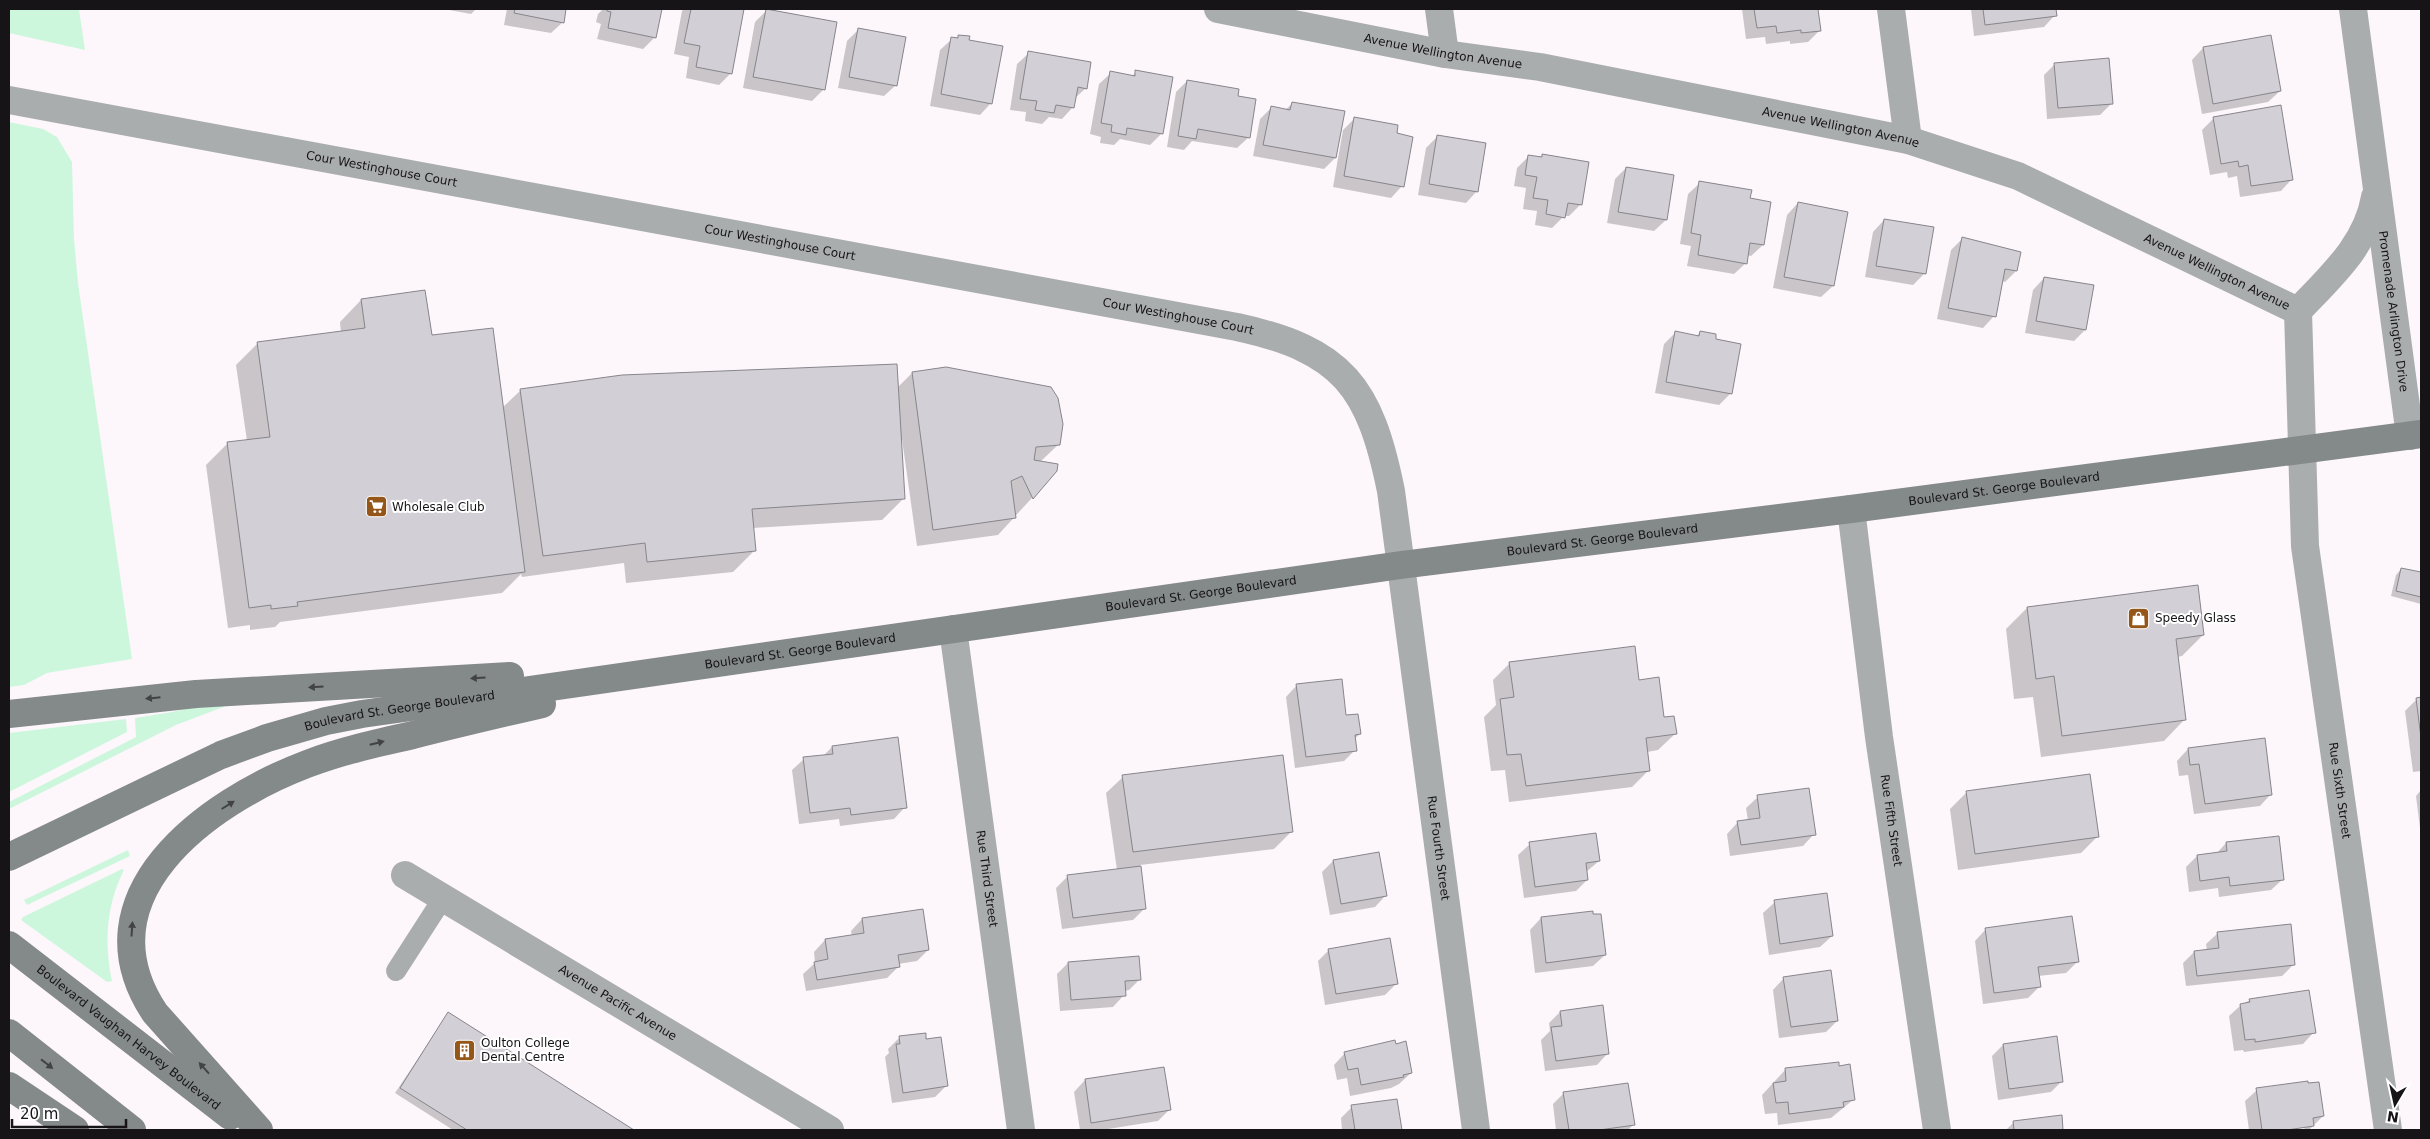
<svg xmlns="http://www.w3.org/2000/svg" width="2430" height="1139" font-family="'DejaVu Sans',sans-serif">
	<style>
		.green { fill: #cdf7dd }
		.shadow { fill: #0003 }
		.building { fill: #d2cfd6; stroke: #87858b }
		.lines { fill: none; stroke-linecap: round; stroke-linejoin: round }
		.lane { stroke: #aaadae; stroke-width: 20 }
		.street { stroke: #aaadae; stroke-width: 28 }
		.secondary { stroke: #848989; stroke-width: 28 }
		.oneway { fill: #424344 }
		.labels { text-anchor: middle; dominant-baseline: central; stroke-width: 4; stroke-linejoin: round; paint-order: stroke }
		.street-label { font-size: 12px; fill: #161416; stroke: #fff }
		.poi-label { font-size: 12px; fill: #161416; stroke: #fff; text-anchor: start }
	</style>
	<rect width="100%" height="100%" fill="#fdf7fc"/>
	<!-- green -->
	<g class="green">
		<polygon points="9,9 79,9 85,50 9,33"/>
		<polygon points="9,122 43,129 57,137 72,162 74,238 78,283 132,659 47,673 24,685 9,687"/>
		<polygon points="252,694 252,696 176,725 9,809 9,802 136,737 135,718 172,712"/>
		<polygon points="126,719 127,732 9,792 9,733"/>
		<polygon points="128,850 130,856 27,905 24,900"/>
		<path d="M122 869 124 870C106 906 104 942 112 981L107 982 21 920 23 917Z"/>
	</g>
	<!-- shadow -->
	<g class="shadow">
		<polygon points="444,9 476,9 471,14"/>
		<polygon points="507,9 565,9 563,22 551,33 504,25"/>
		<polygon points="603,9 660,9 654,38 643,49 597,39 601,24 596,22 598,14"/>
		<polygon points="684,9 743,9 731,73 719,85 686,78 689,57 674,54 682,11"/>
		<polygon points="1742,9 1817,9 1820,30 1808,42 1790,44 1790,41 1766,44 1765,37 1746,39"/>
		<polygon points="1971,9 2054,9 2055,15 2044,27 1974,36"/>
		<polygon points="766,11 824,89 812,101 743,88 755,22"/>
		<polygon points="858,30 896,85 884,96 838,88 847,41"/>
		<polygon points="959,36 968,41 991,103 980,115 930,106 940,50 952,39 956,39"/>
		<polygon points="2203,48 2280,91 2268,102 2202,114 2192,60"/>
		<polygon points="1029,53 1086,88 1074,99 1073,107 1062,119 1049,117 1042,124 1025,121 1026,112 1010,110 1017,64"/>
		<polygon points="2055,64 2112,103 2100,115 2047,119 2044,75"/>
		<polygon points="1136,72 1162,133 1150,145 1120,139 1114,145 1100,143 1101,137 1090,134 1099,84 1111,73 1131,77"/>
		<polygon points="1187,81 1236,97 1249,137 1237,148 1192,141 1184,150 1167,147 1176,92"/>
		<polygon points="1293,103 1335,158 1324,169 1253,156 1260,119 1271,108 1285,110"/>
		<polygon points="1355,118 1395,134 1402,186 1391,198 1333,187 1343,130"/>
		<polygon points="2214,118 2292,179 2281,191 2240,197 2237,176 2228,178 2227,172 2210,175 2202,130"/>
		<polygon points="1437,137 1477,191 1466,203 1418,195 1426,148"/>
		<polygon points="1543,155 1588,163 1580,205 1569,216 1564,216 1552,228 1535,225 1537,211 1523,209 1526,188 1514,186 1517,168 1529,156 1540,158"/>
		<polygon points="1626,168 1666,220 1654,231 1607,223 1615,179"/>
		<polygon points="1700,183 1748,199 1763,245 1751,256 1747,255 1746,263 1734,274 1687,266 1691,246 1680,244 1688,194"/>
		<polygon points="1798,203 1833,286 1821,297 1773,288 1787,215"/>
		<polygon points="1884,220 1925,273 1913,285 1865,277 1873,232"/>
		<polygon points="1963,238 2016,271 2005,282 2002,281 1994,316 1983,328 1937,319 1951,250"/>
		<polygon points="2044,278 2085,330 2074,341 2025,333 2033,290"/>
		<polygon points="424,291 431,337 502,408 521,390 897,388 912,373 1059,444 1040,462 1052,476 998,535 917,546 902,439 900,439 904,498 882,520 753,528 755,550 733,572 626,583 624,563 522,577 521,574 502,593 280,622 275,627 250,630 250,625 228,628 206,465 228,443 247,441 236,365 258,343 341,333 340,322 361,300"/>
		<polygon points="1700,332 1714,340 1731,393 1719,405 1655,393 1664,344 1675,333 1696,337"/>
		<polygon points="2401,569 2421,573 2421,604 2391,596 2396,575"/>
		<polygon points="2197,586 2203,635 2182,656 2177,657 2185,719 2164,741 2041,757 2033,697 2014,699 2006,629 2027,608"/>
		<polygon points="1510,663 1638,681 1675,734 1658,750 1647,752 1649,770 1632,787 1509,802 1505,770 1491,771 1484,717 1496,705 1493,680"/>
		<polygon points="1297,685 1345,716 1360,734 1354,739 1355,750 1344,761 1295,768 1286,697"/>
		<polygon points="2417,699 2421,699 2421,771 2413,772 2405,711"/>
		<polygon points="897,739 905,807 894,819 840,826 839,819 799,824 792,770 804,759 823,756 832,747"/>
		<polygon points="2188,749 2271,794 2260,806 2194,814 2188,775 2179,776 2177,761"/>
		<polygon points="1123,777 1291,832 1274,849 1140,865 1145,908 1133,920 1062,929 1056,888 1068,876 1117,870 1106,793"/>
		<polygon points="2421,790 2421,836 2416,796"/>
		<polygon points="1967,792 2098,836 2081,853 1958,870 1950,809"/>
		<polygon points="1758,797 1814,834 1803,846 1730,856 1727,834 1738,822 1748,821 1746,808"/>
		<polygon points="2226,843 2283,879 2271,890 2219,897 2218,888 2189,892 2186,867 2197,856 2216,854"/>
		<polygon points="1530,844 1599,861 1586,872 1587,880 1576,891 1524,898 1518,855"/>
		<polygon points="1333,861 1386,895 1375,907 1330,915 1322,872"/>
		<polygon points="1775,902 1832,936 1820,947 1769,955 1763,913"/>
		<polygon points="1541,918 1605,955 1593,966 1535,973 1530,930"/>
		<polygon points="862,919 928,950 917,961 898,964 898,967 887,978 806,991 803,974 815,963 814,952 825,940 852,936 851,931"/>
		<polygon points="1986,929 2077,962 2066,973 2038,976 2040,986 2028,998 1983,1004 1975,941"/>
		<polygon points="2218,933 2294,964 2282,976 2186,986 2183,963 2194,952 2207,951 2206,944"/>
		<polygon points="1329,950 1397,983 1385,995 1325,1005 1318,961"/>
		<polygon points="1068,963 1140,979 1129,990 1124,991 1124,995 1113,1007 1060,1011 1057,974"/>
		<polygon points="1784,978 1837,1021 1826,1032 1779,1038 1773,990"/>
		<polygon points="2250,1000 2314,1032 2303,1044 2244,1052 2243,1050 2234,1051 2229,1016 2241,1005"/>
		<polygon points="1560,1012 1608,1053 1597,1065 1545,1071 1541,1040 1550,1031 1549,1023"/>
		<polygon points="448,1014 632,1130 453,1130 395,1093"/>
		<polygon points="899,1038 925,1040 947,1085 935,1097 892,1103 885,1057 889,1053 888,1049"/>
		<polygon points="2003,1045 2062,1081 2051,1092 1998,1100 1992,1056"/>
		<polygon points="1345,1053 1411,1073 1399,1084 1391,1088 1350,1096 1347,1078 1337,1080 1334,1065"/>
		<polygon points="1163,1068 1169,1110 1158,1121 1102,1130 1080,1130 1074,1092 1085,1080"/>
		<polygon points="1786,1069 1853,1100 1831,1118 1778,1125 1777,1113 1765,1114 1762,1095"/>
		<polygon points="2257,1090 2323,1116 2309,1130 2296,1130 2304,1129 2307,1126 2277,1130 2249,1130 2245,1101"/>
		<polygon points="1564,1093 1633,1125 1628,1130 1556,1130 1553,1104"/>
		<polygon points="1396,1101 1401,1130 1342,1130 1341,1118 1352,1107"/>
		<polygon points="2060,1117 2062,1130 2006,1130 2013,1123"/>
	</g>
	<!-- building -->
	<g class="building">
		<polygon points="515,9 566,9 564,23 514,13"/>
		<polygon points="607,9 662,9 656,38 608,28 611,12 607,11"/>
		<polygon points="691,9 744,9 732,74 696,67 700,46 684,43"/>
		<polygon points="766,9 837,22 825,90 753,77"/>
		<polygon points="1754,9 1818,9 1821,31 1801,33 1801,30 1777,33 1776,26 1757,28"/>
		<polygon points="1983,9 2056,9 2057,16 1985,25"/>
		<polygon points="858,28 906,37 897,86 849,77"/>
		<polygon points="958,35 970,36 969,40 1003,46 992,104 941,94 951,37 958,38"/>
		<polygon points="2271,35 2281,91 2213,104 2203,47"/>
		<polygon points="1028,51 1091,62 1087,89 1078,87 1074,108 1056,105 1054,113 1035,110 1037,101 1020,99"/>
		<polygon points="2109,58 2113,104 2058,108 2054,63"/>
		<polygon points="1135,70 1173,77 1163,134 1127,128 1126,135 1111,132 1112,125 1101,123 1110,71 1135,76"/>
		<polygon points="1187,80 1239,89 1238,96 1256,99 1250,138 1198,129 1196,139 1178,136"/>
		<polygon points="1292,102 1345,111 1336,158 1263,145 1271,106 1290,110"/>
		<polygon points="2281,105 2293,180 2251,186 2248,165 2239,167 2238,161 2221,164 2213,117"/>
		<polygon points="1354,117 1398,125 1397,133 1413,137 1404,187 1344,176"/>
		<polygon points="1437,135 1486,143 1478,192 1429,184"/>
		<polygon points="1542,154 1589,162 1582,205 1568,203 1565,218 1546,214 1548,200 1533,198 1537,177 1525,175 1528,155 1542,157"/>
		<polygon points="1626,167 1674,175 1667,220 1618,212"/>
		<polygon points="1699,181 1752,190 1750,198 1771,202 1764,245 1750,243 1747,264 1698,255 1701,235 1691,233"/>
		<polygon points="1798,202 1848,212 1834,286 1784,277"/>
		<polygon points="1884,219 1934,227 1926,274 1876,266"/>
		<polygon points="1962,237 2021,252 2017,271 2005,269 1996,317 1948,308"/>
		<polygon points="2044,277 2094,285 2086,330 2036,321"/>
		<polygon points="425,290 432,335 493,328 525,572 297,602 298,606 271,609 271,605 249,608 227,442 270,437 257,342 365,328 361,299"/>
		<polygon points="1675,331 1699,336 1700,331 1716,334 1716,339 1741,344 1732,394 1666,382"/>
		<polygon points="897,364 905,499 752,509 756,551 647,562 645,543 543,556 520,389 622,375"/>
		<polygon points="946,367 1051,387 1058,398 1063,424 1060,445 1036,447 1034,460 1058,464 1057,471 1033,499 1022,476 1011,481 1016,518 933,530 912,372"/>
		<polygon points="2401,568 2421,572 2421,597 2396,591"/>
		<polygon points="2198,585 2204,635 2176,639 2186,720 2062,736 2054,676 2036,679 2027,607"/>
		<polygon points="1635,646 1639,680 1659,677 1664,717 1674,716 1677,734 1646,738 1650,771 1526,786 1521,754 1507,755 1500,699 1514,697 1509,662"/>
		<polygon points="1342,679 1346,715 1358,714 1361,734 1355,735 1357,751 1306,757 1296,684"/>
		<polygon points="2421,697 2421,738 2416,698"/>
		<polygon points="898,737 907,808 851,815 850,808 810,813 803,757 833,754 832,746"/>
		<polygon points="2265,738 2272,795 2205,804 2199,764 2190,765 2188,748"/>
		<polygon points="1283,755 1293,832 1133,852 1122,775"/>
		<polygon points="2090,774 2099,837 1975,854 1966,791"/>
		<polygon points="1809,788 1816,835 1741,845 1737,821 1760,818 1757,795"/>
		<polygon points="1596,833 1600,861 1586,863 1588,880 1535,887 1529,842"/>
		<polygon points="2279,836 2284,880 2230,886 2229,877 2200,881 2197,855 2227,851 2226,842"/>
		<polygon points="1379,852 1387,896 1341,904 1333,860"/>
		<polygon points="1141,866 1146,909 1073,918 1067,875"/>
		<polygon points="1827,893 1833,936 1780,944 1774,900"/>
		<polygon points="923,909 929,950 898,955 900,967 817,980 814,962 828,959 825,939 864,933 862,918"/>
		<polygon points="1593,911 1593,914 1601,914 1606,955 1546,963 1541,917"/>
		<polygon points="2072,916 2079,962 2038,967 2041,987 1994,993 1985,928"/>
		<polygon points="2291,924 2295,965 2197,976 2194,951 2219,948 2217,932"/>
		<polygon points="1390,938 1398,984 1336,994 1328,949"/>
		<polygon points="1139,956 1141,980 1125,981 1126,996 1071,1000 1068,962"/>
		<polygon points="1831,970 1838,1021 1791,1027 1783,977"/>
		<polygon points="2309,990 2316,1033 2255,1042 2255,1039 2245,1040 2240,1004 2250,1002 2249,999"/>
		<polygon points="1603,1005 1609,1054 1556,1061 1551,1027 1562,1026 1560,1011"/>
		<polygon points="448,1012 634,1130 467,1130 400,1088"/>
		<polygon points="926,1033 926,1039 941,1037 948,1086 903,1093 896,1044 900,1044 899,1036"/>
		<polygon points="2057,1036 2063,1082 2009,1089 2003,1044"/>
		<polygon points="1395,1040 1396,1044 1406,1041 1412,1073 1403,1075 1404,1077 1361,1085 1358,1068 1348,1070 1344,1052"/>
		<polygon points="1839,1062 1839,1066 1850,1064 1855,1100 1843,1102 1844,1107 1789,1114 1788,1102 1776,1103 1773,1083 1786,1081 1785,1068"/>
		<polygon points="1164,1067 1171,1110 1091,1123 1085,1079"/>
		<polygon points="2308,1081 2308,1083 2319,1082 2324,1116 2313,1118 2314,1126 2287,1130 2262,1130 2256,1088"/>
		<polygon points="1628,1083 1635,1125 1599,1130 1569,1130 1563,1092"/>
		<polygon points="1397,1099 1402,1130 1355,1130 1351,1105"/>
		<polygon points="2062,1115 2063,1130 2014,1130 2013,1121"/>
	</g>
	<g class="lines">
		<!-- lane -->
		<polyline class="lane" points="396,971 443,898"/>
		<!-- street -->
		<g class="street">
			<path id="s1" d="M1218 9 1445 54 1540 67 1908 140 2018 176 2298 311 2305 546 2388 1130"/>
			<polyline points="1439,9 1445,54"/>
			<polyline points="1891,9 1908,140"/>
			<path id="s2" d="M2353 9 2410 436"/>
			<path id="s3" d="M9 100 1237 327C1343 350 1370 387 1391 491L1476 1130"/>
			<path d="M2298 311C2330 277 2367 245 2375 197"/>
			<path id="s4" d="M1851 509 1879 737 1937 1130"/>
			<path id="s5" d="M953 629 1021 1130"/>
			<path id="s6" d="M405 875 830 1130"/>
		</g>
		<!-- secondary -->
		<g class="secondary">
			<polyline points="9,714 196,694 510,676"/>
			<path id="s7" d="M9 857 221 755 267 738 326 721 362 714 1401 565 1851 509 2421 434"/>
			<path id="s8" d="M9 945 230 1116"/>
			<polyline points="9,1033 132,1130"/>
			<polyline points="9,1086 75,1130"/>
			<path d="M259 1130 155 1013C77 896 207 802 307 764 341 751 377 743 413 735 456 724 499 714 542 704"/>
		</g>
	</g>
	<!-- one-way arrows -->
	<defs><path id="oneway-solid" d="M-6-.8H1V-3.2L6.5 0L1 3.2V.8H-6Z" transform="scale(1.25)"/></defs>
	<g class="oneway">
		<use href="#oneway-solid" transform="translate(478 678) rotate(177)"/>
		<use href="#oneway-solid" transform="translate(316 687) rotate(177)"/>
		<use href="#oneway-solid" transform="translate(153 698) rotate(174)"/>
		<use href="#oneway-solid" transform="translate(377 743) rotate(-14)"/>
		<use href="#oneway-solid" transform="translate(228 805) rotate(-32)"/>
		<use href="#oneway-solid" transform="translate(132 929) rotate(-86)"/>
		<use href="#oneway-solid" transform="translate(47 1064) rotate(38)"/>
		<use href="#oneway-solid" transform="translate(204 1068) rotate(-132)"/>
	</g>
	<!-- icons -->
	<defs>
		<symbol id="supermarket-square" viewBox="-11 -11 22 22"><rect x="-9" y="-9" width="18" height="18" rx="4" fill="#945719" stroke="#fff"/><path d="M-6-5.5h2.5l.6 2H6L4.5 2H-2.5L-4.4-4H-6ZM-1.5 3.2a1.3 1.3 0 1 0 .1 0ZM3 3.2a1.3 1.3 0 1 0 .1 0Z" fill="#fff"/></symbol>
		<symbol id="shop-square" viewBox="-11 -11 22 22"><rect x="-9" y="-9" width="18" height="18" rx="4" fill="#945719" stroke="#fff"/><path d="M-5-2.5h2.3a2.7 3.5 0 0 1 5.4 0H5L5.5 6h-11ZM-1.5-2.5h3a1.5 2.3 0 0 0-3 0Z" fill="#fff"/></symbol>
		<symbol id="building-square" viewBox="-11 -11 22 22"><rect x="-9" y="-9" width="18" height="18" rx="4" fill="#945719" stroke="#fff"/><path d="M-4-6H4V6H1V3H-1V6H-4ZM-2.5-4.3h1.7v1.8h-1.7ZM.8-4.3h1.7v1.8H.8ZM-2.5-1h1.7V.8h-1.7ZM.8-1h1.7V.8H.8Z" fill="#fff"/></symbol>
	</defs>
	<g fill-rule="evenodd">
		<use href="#supermarket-square" x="364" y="494" width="25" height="25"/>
		<use href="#shop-square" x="2126" y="606" width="25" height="25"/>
		<use href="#building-square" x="452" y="1038" width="25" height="25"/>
	</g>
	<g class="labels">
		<!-- street labels -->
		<g class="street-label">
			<text stroke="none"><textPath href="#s1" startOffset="229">Avenue Wellington Avenue</textPath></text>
			<text stroke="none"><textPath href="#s1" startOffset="634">Avenue Wellington Avenue</textPath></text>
			<text stroke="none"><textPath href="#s3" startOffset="379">Cour Westinghouse Court</textPath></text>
			<text stroke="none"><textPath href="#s3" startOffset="784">Cour Westinghouse Court</textPath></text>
			<text stroke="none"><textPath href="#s1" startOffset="1039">Avenue Wellington Avenue</textPath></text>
			<text stroke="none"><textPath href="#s2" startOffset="305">Promenade Arlington Drive</textPath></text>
			<text stroke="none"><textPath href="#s3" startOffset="1189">Cour Westinghouse Court</textPath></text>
			<text stroke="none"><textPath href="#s7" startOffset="2040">Boulevard St. George Boulevard</textPath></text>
			<text stroke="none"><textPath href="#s7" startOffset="1635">Boulevard St. George Boulevard</textPath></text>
			<text stroke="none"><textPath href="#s7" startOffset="1230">Boulevard St. George Boulevard</textPath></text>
			<text stroke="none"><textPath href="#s7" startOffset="825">Boulevard St. George Boulevard</textPath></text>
			<text stroke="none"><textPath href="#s7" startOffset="420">Boulevard St. George Boulevard</textPath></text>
			<text stroke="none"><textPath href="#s1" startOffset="1611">Rue Sixth Street</textPath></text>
			<text stroke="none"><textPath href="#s4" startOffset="314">Rue Fifth Street</textPath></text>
			<text stroke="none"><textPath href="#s3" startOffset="1854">Rue Fourth Street</textPath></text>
			<text stroke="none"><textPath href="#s5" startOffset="252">Rue Third Street</textPath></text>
			<text stroke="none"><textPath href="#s6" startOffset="248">Avenue Pacific Avenue</textPath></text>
			<text stroke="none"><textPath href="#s8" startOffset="151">Boulevard Vaughan Harvey Boulevard</textPath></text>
		</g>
		<!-- poi labels -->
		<g class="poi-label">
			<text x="392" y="507">Wholesale Club</text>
			<text x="2155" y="618">Speedy Glass</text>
			<text x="481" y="1043">Oulton College<tspan x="481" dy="14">Dental Centre</tspan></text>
		</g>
	</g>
	<!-- border -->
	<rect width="2430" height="1139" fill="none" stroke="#161416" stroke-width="20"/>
	<!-- north arrow -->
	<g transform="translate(2395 1104) rotate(189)" stroke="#ffffff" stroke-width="4" paint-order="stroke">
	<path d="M0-4L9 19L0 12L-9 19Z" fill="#161416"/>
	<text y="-8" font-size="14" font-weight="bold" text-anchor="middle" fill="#161416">N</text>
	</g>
	<!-- scale -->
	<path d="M12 1119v8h114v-8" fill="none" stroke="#161416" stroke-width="2.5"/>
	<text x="20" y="1119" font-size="15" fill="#161416" stroke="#ffffff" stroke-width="4" paint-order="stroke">20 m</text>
</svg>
